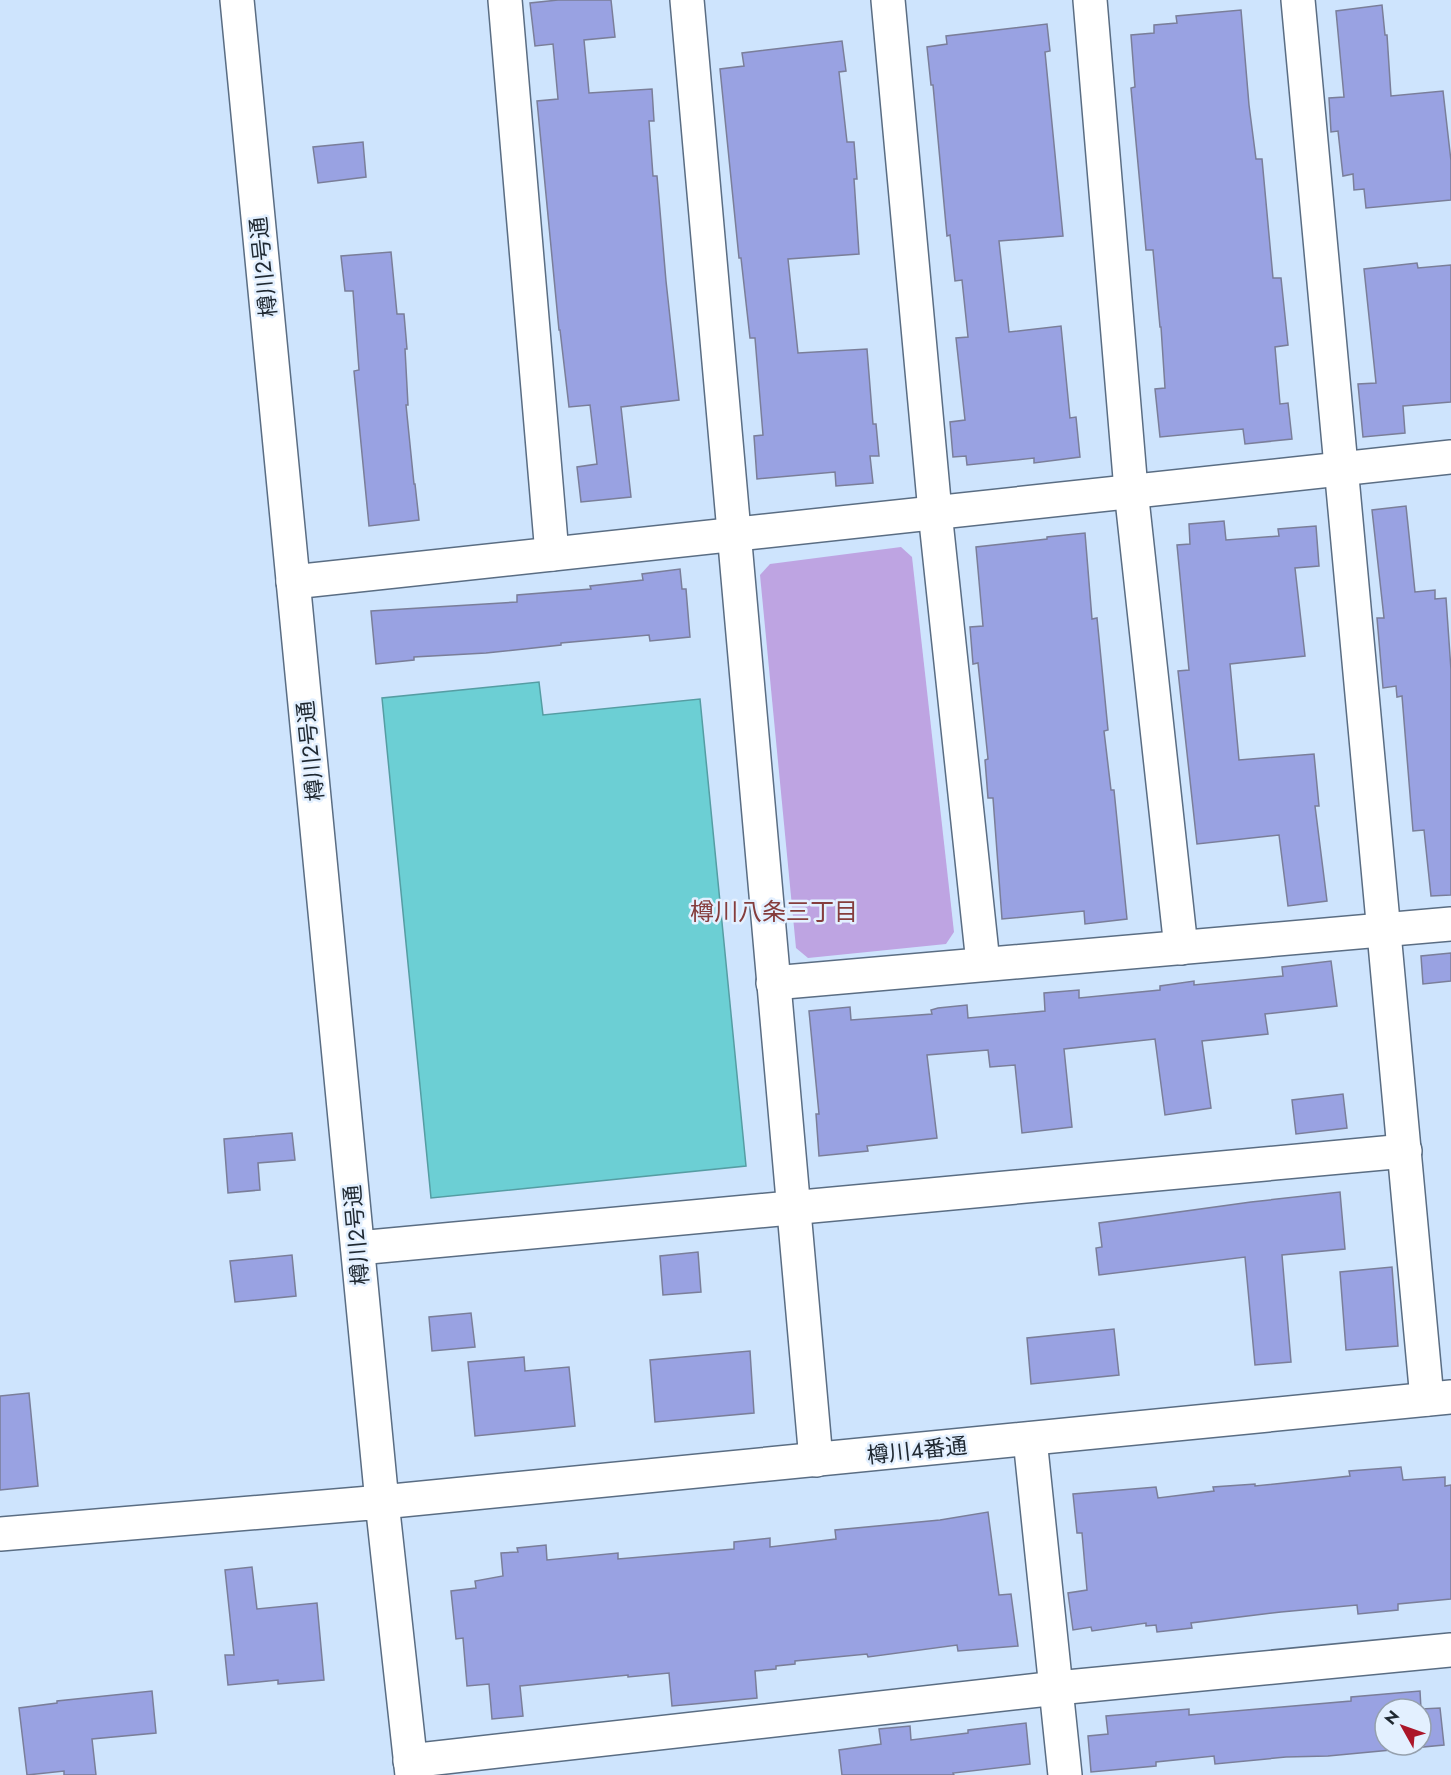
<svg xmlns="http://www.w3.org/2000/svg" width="1451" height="1775" font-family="Jost,'Noto Sans JP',sans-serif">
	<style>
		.green { fill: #bea4e2 }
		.water { fill: #6ccfd4; stroke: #559da3; stroke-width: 1.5 }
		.building { fill: #99a2e2; stroke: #7a7e99; stroke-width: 1.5; fill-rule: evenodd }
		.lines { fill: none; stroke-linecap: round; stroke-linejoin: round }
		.street-casing { stroke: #5a6d83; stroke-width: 36 }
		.secondary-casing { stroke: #5a6d83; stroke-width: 36 }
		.street { stroke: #fff; stroke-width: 33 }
		.secondary { stroke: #fff; stroke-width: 33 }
		.labels { text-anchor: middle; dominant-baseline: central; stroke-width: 5; stroke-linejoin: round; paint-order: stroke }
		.street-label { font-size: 22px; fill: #1f2831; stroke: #e3f0ff }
		.neighbourhood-label { font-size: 24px; fill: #853d3d; stroke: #e3f0ff }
	</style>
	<rect width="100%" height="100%" fill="#cee4fd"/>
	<!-- green -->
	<polygon class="green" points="901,547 912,557 954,932 946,944 808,958 796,948 760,575 770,564"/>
	<!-- water -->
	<polygon class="water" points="539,682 543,715 700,699 746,1166 431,1198 382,698"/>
	<!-- building -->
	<g class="building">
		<polygon points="558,0 611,0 615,37 584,40 589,93 652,89 654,121 649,121 653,176 657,176 666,281 679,400 621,407 631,497 581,502 577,467 597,464 590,405 569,407 560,330 559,330 537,101 558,99 553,44 535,46 530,3"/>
		<polygon points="1382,5 1385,35 1387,35 1391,96 1443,91 1451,161 1451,200 1366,208 1364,189 1354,190 1353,174 1343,176 1338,131 1331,132 1329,98 1344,97 1336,11"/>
		<polygon points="1241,10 1249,105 1256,159 1262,159 1273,278 1281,278 1288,345 1275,347 1280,404 1288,403 1292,439 1245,444 1243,429 1160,437 1155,389 1165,388 1161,327 1160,327 1153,250 1146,250 1131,88 1135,87 1131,35 1154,33 1154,25 1177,23 1176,16"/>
		<polygon points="1047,24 1050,51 1045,52 1063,236 999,241 1009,332 1061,326 1070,418 1076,417 1080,457 1034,463 1034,458 967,465 966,456 953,457 950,422 965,420 956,338 968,337 962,280 955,281 950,235 947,236 933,85 931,85 927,47 947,44 946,36"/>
		<polygon points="842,41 846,71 839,72 847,142 854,142 857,179 854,179 859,254 788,259 798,353 867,349 873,424 876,424 879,456 870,456 873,483 836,486 835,472 757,479 754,436 763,435 755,338 750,338 741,258 739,258 720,69 744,66 742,53"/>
		<polygon points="363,142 366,177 318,183 313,147"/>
		<polygon points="391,252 397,314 404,314 407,349 405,349 408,405 406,405 414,484 415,484 419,520 369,526 354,371 359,370 353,291 345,291 341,256"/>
		<polygon points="1417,263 1418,268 1451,265 1451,402 1403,406 1405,433 1363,437 1358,384 1376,383 1364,269"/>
		<polygon points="1406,506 1415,592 1435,590 1435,599 1446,598 1451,670 1451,895 1431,896 1424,830 1413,831 1402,696 1397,697 1396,686 1383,688 1377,618 1384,618 1372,510"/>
		<polygon points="1224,521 1226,540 1279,536 1278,529 1316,526 1319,566 1295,568 1305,656 1230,664 1239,760 1314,754 1319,806 1315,806 1327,901 1288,906 1279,835 1197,844 1178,671 1189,670 1177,545 1190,544 1189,524"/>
		<polygon points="1085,533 1092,619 1097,618 1108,730 1104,731 1111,790 1114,790 1127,919 1085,924 1084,911 1002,919 993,798 988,798 985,760 988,759 978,663 973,664 970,627 983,626 976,547 1047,539 1047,537"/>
		<polygon points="680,569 682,589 686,589 690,637 650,641 649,635 561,643 561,645 486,653 414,657 414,660 376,664 371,611 517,602 517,595 591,589 590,586 643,580 642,574"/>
		<polygon points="1451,953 1451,981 1423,984 1421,956"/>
		<polygon points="1331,961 1337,1006 1265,1014 1268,1034 1202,1041 1211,1108 1165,1115 1155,1039 1064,1049 1072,1127 1022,1133 1015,1065 990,1067 988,1050 927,1055 937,1138 867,1146 868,1151 819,1156 816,1114 819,1114 809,1011 850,1007 851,1020 932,1014 931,1010 938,1008 967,1005 968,1018 1045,1011 1044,993 1079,990 1079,998 1160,990 1160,986 1194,981 1194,985 1283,976 1282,967"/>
		<polygon points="1343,1094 1347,1128 1296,1134 1292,1100"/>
		<polygon points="292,1133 295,1160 258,1163 260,1190 228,1193 224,1139"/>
		<polygon points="1340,1192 1345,1249 1282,1255 1291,1362 1255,1365 1245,1257 1099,1275 1096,1248 1102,1247 1099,1223 1251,1202"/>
		<polygon points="698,1252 701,1292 663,1295 660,1256"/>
		<polygon points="292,1255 296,1296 235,1302 230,1261"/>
		<polygon points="1392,1267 1398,1346 1346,1350 1340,1272"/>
		<polygon points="471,1313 475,1347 432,1351 429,1317"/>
		<polygon points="1114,1329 1119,1375 1031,1384 1027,1338"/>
		<polygon points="750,1351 754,1413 655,1422 650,1360"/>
		<polygon points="524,1357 525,1371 569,1367 575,1426 475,1436 468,1362"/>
		<polygon points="29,1393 38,1486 0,1490 0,1396"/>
		<polygon points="1401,1467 1403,1480 1445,1477 1445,1486 1451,1485 1451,1599 1398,1604 1398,1610 1358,1614 1357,1605 1281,1612 1191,1623 1192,1628 1157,1632 1156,1625 1146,1626 1146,1623 1092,1631 1091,1627 1073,1630 1068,1593 1087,1590 1082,1533 1077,1533 1073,1494 1156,1487 1158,1498 1214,1491 1213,1487 1255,1484 1255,1486 1350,1476 1349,1471"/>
		<polygon points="988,1512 999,1595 1011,1594 1018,1646 958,1651 957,1645 868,1657 867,1654 795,1661 795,1664 776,1666 776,1669 755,1671 757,1698 694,1704 672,1706 669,1673 628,1677 628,1675 520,1686 523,1716 492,1719 489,1684 467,1686 463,1638 456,1639 451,1591 476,1588 475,1581 503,1576 501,1553 518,1552 517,1548 546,1545 547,1560 618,1553 618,1559 734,1549 734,1542 770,1538 770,1547 836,1539 835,1530 940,1520"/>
		<polygon points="252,1567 257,1609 317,1603 324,1680 278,1684 278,1680 228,1685 225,1655 234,1655 225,1570"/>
		<polygon points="152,1691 156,1733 92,1739 96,1775 64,1775 64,1771 27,1775 19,1708 57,1703 57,1701"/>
		<path d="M1420 1691 1421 1709 1440 1708 1444 1745 1328 1756 1286 1757 1215 1764 1214 1756 1156 1762V1766L1091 1772 1088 1736 1108 1734 1106 1716 1189 1709V1715L1351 1701V1697ZM1385 1709H1421V1745H1385Z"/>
		<polygon points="1026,1723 1030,1764 953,1773 954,1775 842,1775 839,1750 881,1744 879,1729 910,1726 911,1740 968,1733 968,1730"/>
	</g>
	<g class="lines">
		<defs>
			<g id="street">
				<polyline points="505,0 552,554"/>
				<polyline points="687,0 816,1460"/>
				<polyline points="888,0 935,512 983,963"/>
				<polyline points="1090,0 1131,490 1181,948"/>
				<polyline points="1298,0 1427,1399"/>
				<polyline points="293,582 1451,457"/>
				<polyline points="773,983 1451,924"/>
				<polyline points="358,1248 1405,1151"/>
				<polyline points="1030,1439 1065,1775"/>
				<polyline points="0,1534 382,1502 412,1775"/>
				<polyline points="410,1761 1057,1688 1451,1650"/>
			</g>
			<polyline id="secondary" points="237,0 382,1502 1451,1397"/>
		</defs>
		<!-- street casing -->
		<use href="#street" class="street-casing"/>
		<!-- secondary casing -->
		<use href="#secondary" class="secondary-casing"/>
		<!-- street -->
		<use href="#street" class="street"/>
		<!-- secondary -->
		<use href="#secondary" class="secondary"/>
	</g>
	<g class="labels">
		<!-- street labels -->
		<g class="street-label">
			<text transform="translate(263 267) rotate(-96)">樽川2号通</text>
			<text transform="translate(310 751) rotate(-96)">樽川2号通</text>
			<text transform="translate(356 1235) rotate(-95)">樽川2号通</text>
			<text transform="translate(917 1450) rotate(-6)">樽川4番通</text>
		</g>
		<!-- neighbourhood labels -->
		<g class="neighbourhood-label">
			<text x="774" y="911">樽川八条三丁目</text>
		</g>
	</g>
	<!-- north arrow -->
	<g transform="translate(1403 1727) rotate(310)"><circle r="28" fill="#e3f0ff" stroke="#95a0ad" stroke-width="1.5"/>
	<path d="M0-4.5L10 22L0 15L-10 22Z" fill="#ab1529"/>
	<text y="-9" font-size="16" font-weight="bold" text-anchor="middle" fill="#1f2831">N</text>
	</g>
</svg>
